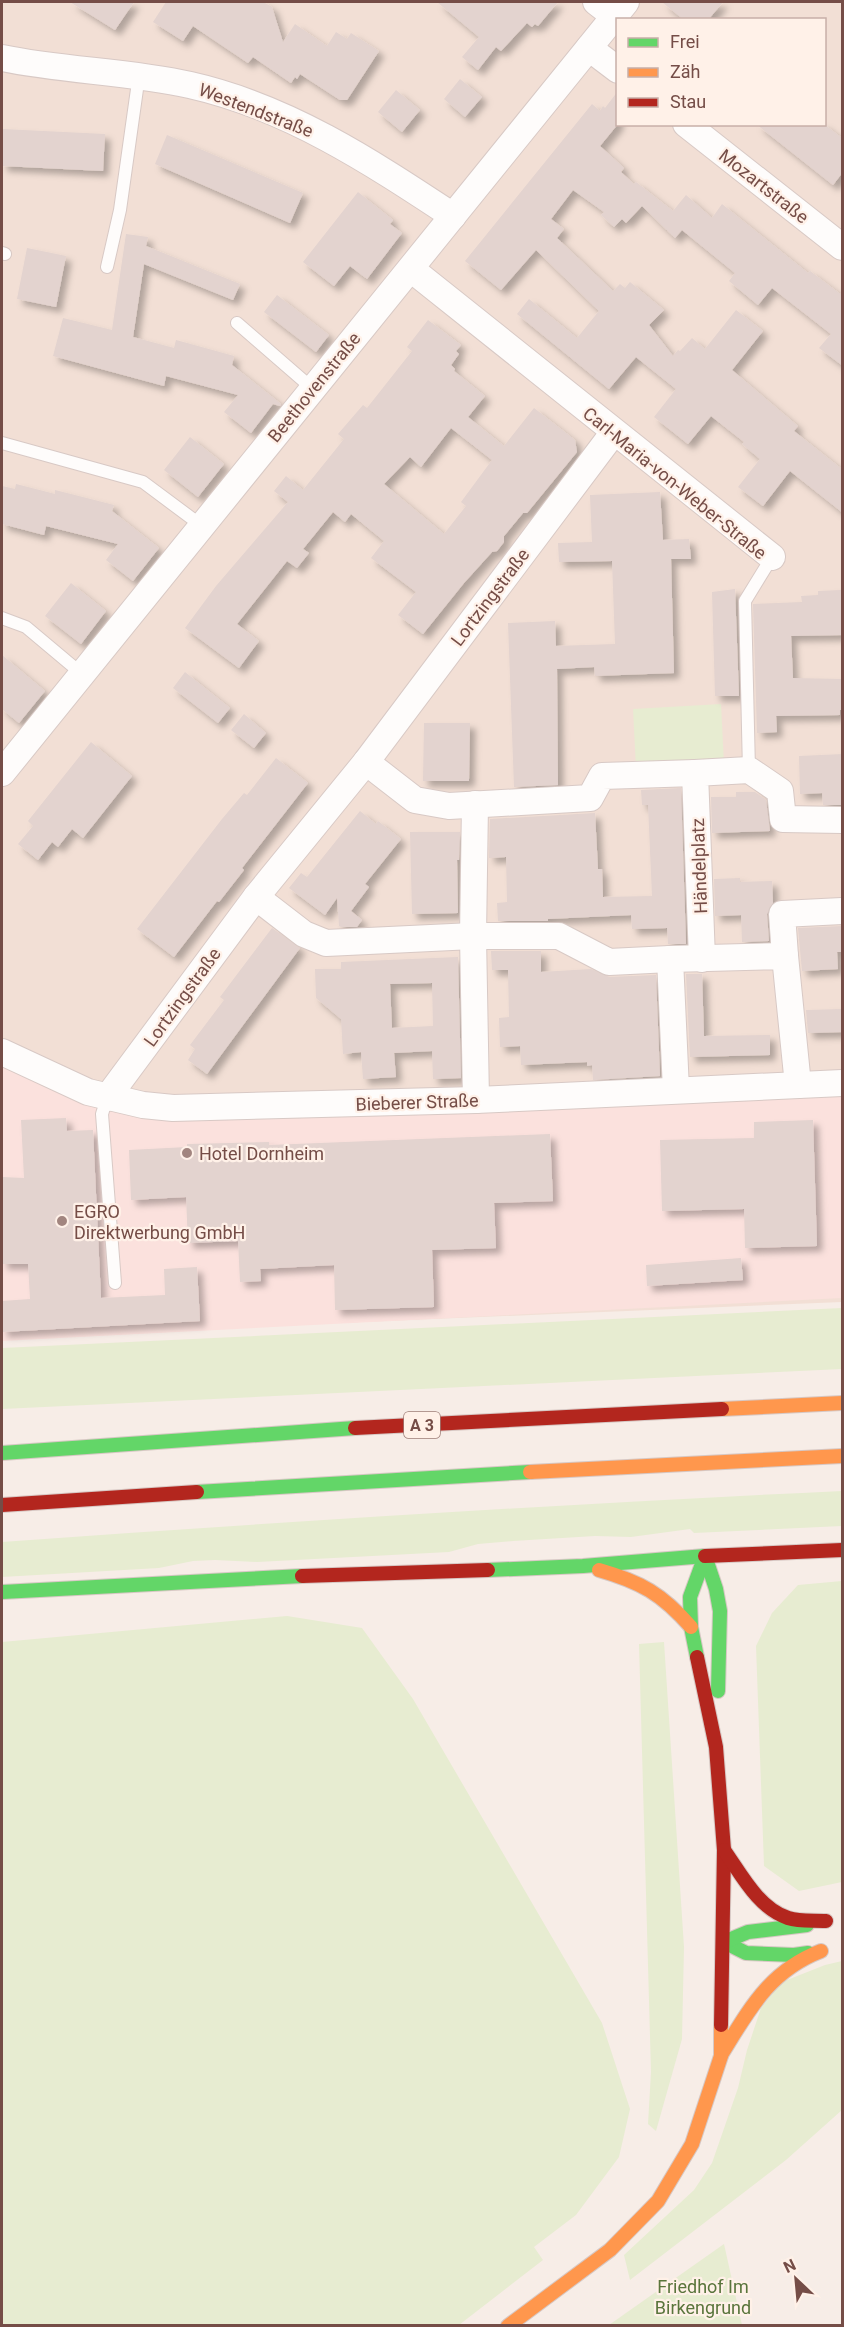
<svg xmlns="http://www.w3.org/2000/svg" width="844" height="2327" font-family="Roboto,sans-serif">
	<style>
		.residential { fill: #f2dfd5; fill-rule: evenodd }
		.commercial { fill: #fbe1dd }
		.green { fill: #e7ecd1 }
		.building { fill: #e3d3cf; fill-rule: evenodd; filter: url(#shadow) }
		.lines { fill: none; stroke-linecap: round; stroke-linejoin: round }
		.lane-casing { stroke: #d8c9c5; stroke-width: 14 }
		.street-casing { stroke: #d8c9c5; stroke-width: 28 }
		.fast-casing { stroke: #d7c8c4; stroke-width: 16 }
		.slow-casing { stroke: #d7c8c4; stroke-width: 16 }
		.jam-casing { stroke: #d7c8c4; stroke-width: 16 }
		.lane { stroke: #fefcfb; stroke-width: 12 }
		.street { stroke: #fefcfb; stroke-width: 26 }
		.fast { stroke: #63d668; stroke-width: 14 }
		.slow { stroke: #ff974d; stroke-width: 14 }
		.jam { stroke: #b3261e; stroke-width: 14 }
		.poi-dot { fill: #a2857f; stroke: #fff1e8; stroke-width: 2 }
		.labels { text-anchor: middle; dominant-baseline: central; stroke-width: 4.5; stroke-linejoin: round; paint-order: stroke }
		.shield { fill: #fff1e8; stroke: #9e7e77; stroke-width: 1.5 }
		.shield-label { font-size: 16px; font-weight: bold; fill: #754d47 }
		.street-label { font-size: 18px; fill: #754d47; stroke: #fff1e8 }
		.poi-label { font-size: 18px; fill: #754d47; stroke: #fff1e8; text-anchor: start }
		.park-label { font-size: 18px; fill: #5a753c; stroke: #fff1e8 }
	</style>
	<defs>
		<filter id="shadow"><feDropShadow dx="5.5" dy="5.5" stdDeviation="3" flood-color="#0004"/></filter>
	</defs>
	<rect width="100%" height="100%" fill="#f7ede7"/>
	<!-- residential -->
	<path class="residential" d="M2 2H842V1302L2 1337ZM618 20H824V124H618Z"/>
	<!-- commercial -->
	<polygon class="commercial" points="2,1058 134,1115 179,1121 842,1096 842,1298 2,1341"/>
	<!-- green -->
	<g class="green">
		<polygon points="721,704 724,764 636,768 633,709"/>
		<polygon points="842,1308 842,1369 2,1409 2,1348"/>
		<path d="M842 1491V1526L694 1533 690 1529 631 1537 595 1536 513 1541 478 1544 449 1552 257 1562 215 1560 193 1561 159 1568 2 1577V1542C282 1522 562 1504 842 1491Z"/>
		<polygon points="842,1581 842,1882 799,1891 764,1866 756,1646 772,1613 798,1585"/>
		<polygon points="287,1616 362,1628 413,1699 602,2023 630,2109 619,2157 576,2215 534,2247 543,2260 459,2325 2,2325 2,1642"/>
		<polygon points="664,1642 684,1947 682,2039 656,2131 648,2124 651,2072 639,1644"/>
		<polygon points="842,1961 842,2110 786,2160 630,2280 624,2255 694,2190 712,2163 738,2088 747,2050 761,2008 782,1982 825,1965"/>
		<polygon points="724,2244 742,2325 609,2325"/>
	</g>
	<!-- building -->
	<g class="building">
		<polygon points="70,2 134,2 115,30"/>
		<polygon points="166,2 263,2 272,7 283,42 295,24 327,46 336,32 347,39 351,33 379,51 347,100 340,100 300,74 297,79 295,77 291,83 253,57 248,63 193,26 183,41 153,22"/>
		<polygon points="437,2 558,2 538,26 535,24 532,27 527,23 501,51 496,47 478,70 462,57 479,37"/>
		<polygon points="662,2 723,2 708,20 684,20"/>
		<polygon points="460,79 482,97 465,117 444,99"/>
		<polygon points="396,90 420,110 402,132 378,112"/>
		<polygon points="618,91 618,124 600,146 624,168 621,172 634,184 636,182 673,211 686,195 712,218 722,204 808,273 810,271 843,296 843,366 819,348 831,334 772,288 758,305 729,281 735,273 682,230 675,238 642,206 626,223 622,219 614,227 601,215 604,212 573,190 551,219 564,229 557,238 613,291 620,284 625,288 630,282 664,310 649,325 673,356 678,350 680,351 692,338 705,349 736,310 763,331 732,370 798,426 794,431 843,470 843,513 790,471 763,506 738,487 760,459 742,444 744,442 711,416 688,444 654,417 676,389 636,357 609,389 517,314 529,299 577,338 599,311 536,250 501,290 465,261 592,104 600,111 603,106 605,108"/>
		<polygon points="756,124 824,124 843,139 843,172 833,185"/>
		<polygon points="2,129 105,134 103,171 2,166"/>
		<polygon points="167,135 303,193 290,223 155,164"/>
		<polygon points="358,192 393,220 390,224 402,233 367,279 350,266 334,286 303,262"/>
		<polygon points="126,234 148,237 146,246 240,284 233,300 144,264 133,337 174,348 176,340 234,356 232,365 281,404 280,406 273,404 251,433 224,412 238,395 166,376 164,386 53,356 63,318 112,330"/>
		<polygon points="27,248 66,256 56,307 17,299"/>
		<polygon points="277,295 329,335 316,352 264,312"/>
		<path d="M428 320 461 345 456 351 459 354 451 365 455 369 454 371 485 396 468 417 504 446 534 408 575 440 577 452 527 513H523L504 536V542L497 551 492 552 464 583 423 634 398 615 416 592 371 558 384 541 351 514 345 522 333 512 303 549 309 553 297 568 287 561 237 624 259 641 239 668 185 628 216 586 288 502 274 491 286 476 303 490 344 439 338 434 363 405 367 408 412 351 407 347ZM451 428 492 460 461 502 466 506 444 534 384 484 410 457 421 467Z"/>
		<polygon points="190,437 224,464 198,497 164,470"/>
		<polygon points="16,484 55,494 55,490 114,505 112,511 159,548 133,581 106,560 118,544 46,526 44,535 2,524 2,486 15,489"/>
		<polygon points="660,492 663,540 689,539 691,559 671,559 674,673 595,676 594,667 557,669 558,785 514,787 508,623 555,621 556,646 615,644 612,561 559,562 558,543 592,542 590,495"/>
		<polygon points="71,583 106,611 81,644 45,616"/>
		<polygon points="735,589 739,696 715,696 712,592"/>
		<polygon points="841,590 841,594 843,594 843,635 791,636 793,678 843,679 843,710 840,710 840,715 776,716 777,732 757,733 753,604 802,602 801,596 818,595 818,591"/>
		<polygon points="2,655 45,691 19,723 2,709"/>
		<polygon points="185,672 230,708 218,723 173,688"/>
		<polygon points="244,714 266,733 254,748 231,730"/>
		<polygon points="424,723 470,723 469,781 423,781"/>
		<polygon points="91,742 132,776 83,838 72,829 58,847 52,842 38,860 18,844 33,826 28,821"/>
		<polygon points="843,754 843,805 823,805 822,793 800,794 799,756"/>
		<polygon points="276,758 308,783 242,868 244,870 219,902 217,901 174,957 137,929 222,819 244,793 247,795"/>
		<polygon points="681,788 686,944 668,944 667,928 632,929 631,915 548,919 548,921 498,921 497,903 507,902 506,857 489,858 490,819 595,813 598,869 602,869 603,897 652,896 648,805 642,805 641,790"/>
		<polygon points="736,792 755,792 766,800 770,831 712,833 711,797 736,797"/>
		<polygon points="360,811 376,824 378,821 401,839 365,884 369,887 351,911 362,920 357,927 341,927 339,926 337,898 325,915 289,888 301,873 307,877"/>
		<polygon points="410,832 460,832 459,860 457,860 458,913 412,914"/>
		<polygon points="740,878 740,882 772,881 773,903 767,914 769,941 742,942 741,915 715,916 714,879"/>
		<polygon points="843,926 843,952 837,952 838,969 802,971 798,928"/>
		<polygon points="272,928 300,948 207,1074 188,1060 195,1049 190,1045 224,1000 220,997"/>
		<polygon points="491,951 541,951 541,972 591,969 609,977 656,975 660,1076 593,1080 592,1065 587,1066 587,1062 521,1065 520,1046 500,1047 499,1018 509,1017 508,970 492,970"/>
		<path d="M458 957 461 1078 433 1079 432 1051 394 1053 396 1077 363 1079 361 1052 343 1054 341 1019 316 998 315 969H341V962ZM432 983 433 1026 392 1028 390 984Z"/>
		<polygon points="686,974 702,974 704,1036 770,1035 770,1055 690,1057"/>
		<polygon points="843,1009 843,1032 808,1033 806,1010"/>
		<polygon points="66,1118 67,1131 93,1130 101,1298 165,1295 164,1269 197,1267 200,1321 2,1332 2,1301 30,1299 28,1264 2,1264 2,1177 24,1178 21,1120"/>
		<polygon points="813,1120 817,1246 745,1248 744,1209 662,1211 660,1140 754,1138 754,1122"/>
		<polygon points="550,1134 553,1201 494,1203 496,1248 432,1250 434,1307 335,1310 334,1265 260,1269 261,1281 240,1282 238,1241 188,1243 186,1197 131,1200 129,1150 187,1147 187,1144 269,1142 269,1145"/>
		<polygon points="741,1258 743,1280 647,1286 646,1265"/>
	</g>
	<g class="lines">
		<defs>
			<g id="lane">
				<polyline points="2,253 5,254"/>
				<polyline points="107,267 120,210 139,75"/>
				<polyline points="237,323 313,389"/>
				<polyline points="2,443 143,482 202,526"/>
				<polyline points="2,618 26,627 82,674"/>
				<polyline points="749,770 745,601 772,557"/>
				<polyline points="107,1098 102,1114 115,1283"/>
			</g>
			<g id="street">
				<polyline points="596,2 614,16"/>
				<polyline points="589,48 618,70"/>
				<path d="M2 58C64 71 128 71 190 85 288 107 371 162 453 216"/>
				<polyline points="686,124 842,247"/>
				<polyline points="411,269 772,557"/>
				<polyline points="366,762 415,800 449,806 590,798 602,776 695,773"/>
				<polyline points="2,773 626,2"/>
				<polyline points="475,804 473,936 476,1100"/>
				<polyline points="256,897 304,934 326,943 473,936 559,936 609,962 670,959"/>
				<polyline points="785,956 782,914 842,911"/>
				<polyline points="702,959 695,773 749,770 780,791 783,819 842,820"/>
				<polyline points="2,1052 88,1092 143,1105 173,1108 476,1100 842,1083"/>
				<polyline points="676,1090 670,959 785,956 798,1085"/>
				<polyline points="107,1098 256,897 366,762 614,432"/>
			</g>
			<g id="fast">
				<polyline points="2,1453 355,1428"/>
				<polyline points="197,1492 530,1472"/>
				<polyline points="705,1556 716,1589 720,1611 718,1691"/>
				<polyline points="488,1570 583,1566 705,1556"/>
				<polyline points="2,1592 302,1576"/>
				<polyline points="697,1657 691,1627 690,1597 705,1556"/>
				<polyline points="724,1942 746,1953 794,1955 808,1953"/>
				<polyline points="724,1942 748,1932 807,1925"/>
			</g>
			<g id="slow">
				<polyline points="722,1409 842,1403"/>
				<polyline points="530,1472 842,1456"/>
				<path d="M599 1570C641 1582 662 1594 691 1627"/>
				<path d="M721 2055C749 2010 769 1971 821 1951"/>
				<polyline points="508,2326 610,2250 658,2201 692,2144 721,2056 721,2025"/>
			</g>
			<g id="jam">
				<polyline points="355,1428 722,1409"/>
				<polyline points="2,1505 197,1492"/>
				<polyline points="705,1556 842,1550"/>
				<polyline points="302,1576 488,1570"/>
				<polyline points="697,1657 716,1747 724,1850 721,2025"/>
				<path d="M724 1850C741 1874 758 1908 788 1918 800 1922 814 1920 826 1921"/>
			</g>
		</defs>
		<!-- lane casing -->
		<use href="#lane" class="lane-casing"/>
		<!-- street casing -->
		<use href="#street" class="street-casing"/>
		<!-- fast casing -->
		<use href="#fast" class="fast-casing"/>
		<!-- slow casing -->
		<use href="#slow" class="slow-casing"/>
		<!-- jam casing -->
		<use href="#jam" class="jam-casing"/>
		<!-- lane -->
		<use href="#lane" class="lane"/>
		<!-- street -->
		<use href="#street" class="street"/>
		<!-- fast -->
		<use href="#fast" class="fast"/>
		<!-- slow -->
		<use href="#slow" class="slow"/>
		<!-- jam -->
		<use href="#jam" class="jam"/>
	</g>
	<!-- markers -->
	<g class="poi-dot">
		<circle cx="187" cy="1153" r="6"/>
		<circle cx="62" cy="1221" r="6"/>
	</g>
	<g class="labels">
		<!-- shield labels -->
		<rect class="shield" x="404" y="1412" width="36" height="26" rx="4.5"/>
		<g class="shield-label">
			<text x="422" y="1425">A 3</text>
		</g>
		<!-- street labels -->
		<g class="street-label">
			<text transform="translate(256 110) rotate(21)">Westendstraße</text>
			<text transform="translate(764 186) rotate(38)">Mozartstraße</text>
			<text transform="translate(314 387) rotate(-51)">Beethovenstraße</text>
			<text transform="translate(675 483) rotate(39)">Carl-Maria-von-Weber-Straße</text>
			<text transform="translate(490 597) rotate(-53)">Lortzingstraße</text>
			<text transform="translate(699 866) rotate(-92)">Händelplatz</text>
			<text transform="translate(182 997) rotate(-54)">Lortzingstraße</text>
			<text transform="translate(417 1102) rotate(-2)">Bieberer Straße</text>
		</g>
		<!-- poi labels -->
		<g class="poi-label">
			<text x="199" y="1153">Hotel Dornheim</text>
			<text x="74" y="1211">EGRO<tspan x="74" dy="21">Direktwerbung GmbH</tspan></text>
		</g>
		<!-- park labels -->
		<g class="park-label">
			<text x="703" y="2286">Friedhof Im<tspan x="703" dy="21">Birkengrund</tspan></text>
		</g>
	</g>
	<!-- border -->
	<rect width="844" height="2327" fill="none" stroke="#754d47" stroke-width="6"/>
	<!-- legend -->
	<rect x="616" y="18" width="210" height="108" fill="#fff1e8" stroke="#c8afa8" stroke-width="1.5"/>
	<rect x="628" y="38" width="30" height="9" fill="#63d668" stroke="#c8afa8" stroke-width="1.5"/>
	<text x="670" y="48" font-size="18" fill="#754d47">Frei</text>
	<rect x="628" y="68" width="30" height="9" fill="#ff974d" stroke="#c8afa8" stroke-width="1.5"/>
	<text x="670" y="78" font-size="18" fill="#754d47">Zäh</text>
	<rect x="628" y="98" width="30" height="9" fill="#b3261e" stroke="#c8afa8" stroke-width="1.5"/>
	<text x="670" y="108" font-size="18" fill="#754d47">Stau</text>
	<!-- north arrow -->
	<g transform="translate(796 2279) rotate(334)" stroke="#fff1e8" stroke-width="4.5" paint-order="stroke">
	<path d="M0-4.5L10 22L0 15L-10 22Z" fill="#754d47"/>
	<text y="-9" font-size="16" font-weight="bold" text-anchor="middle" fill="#754d47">N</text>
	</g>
</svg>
